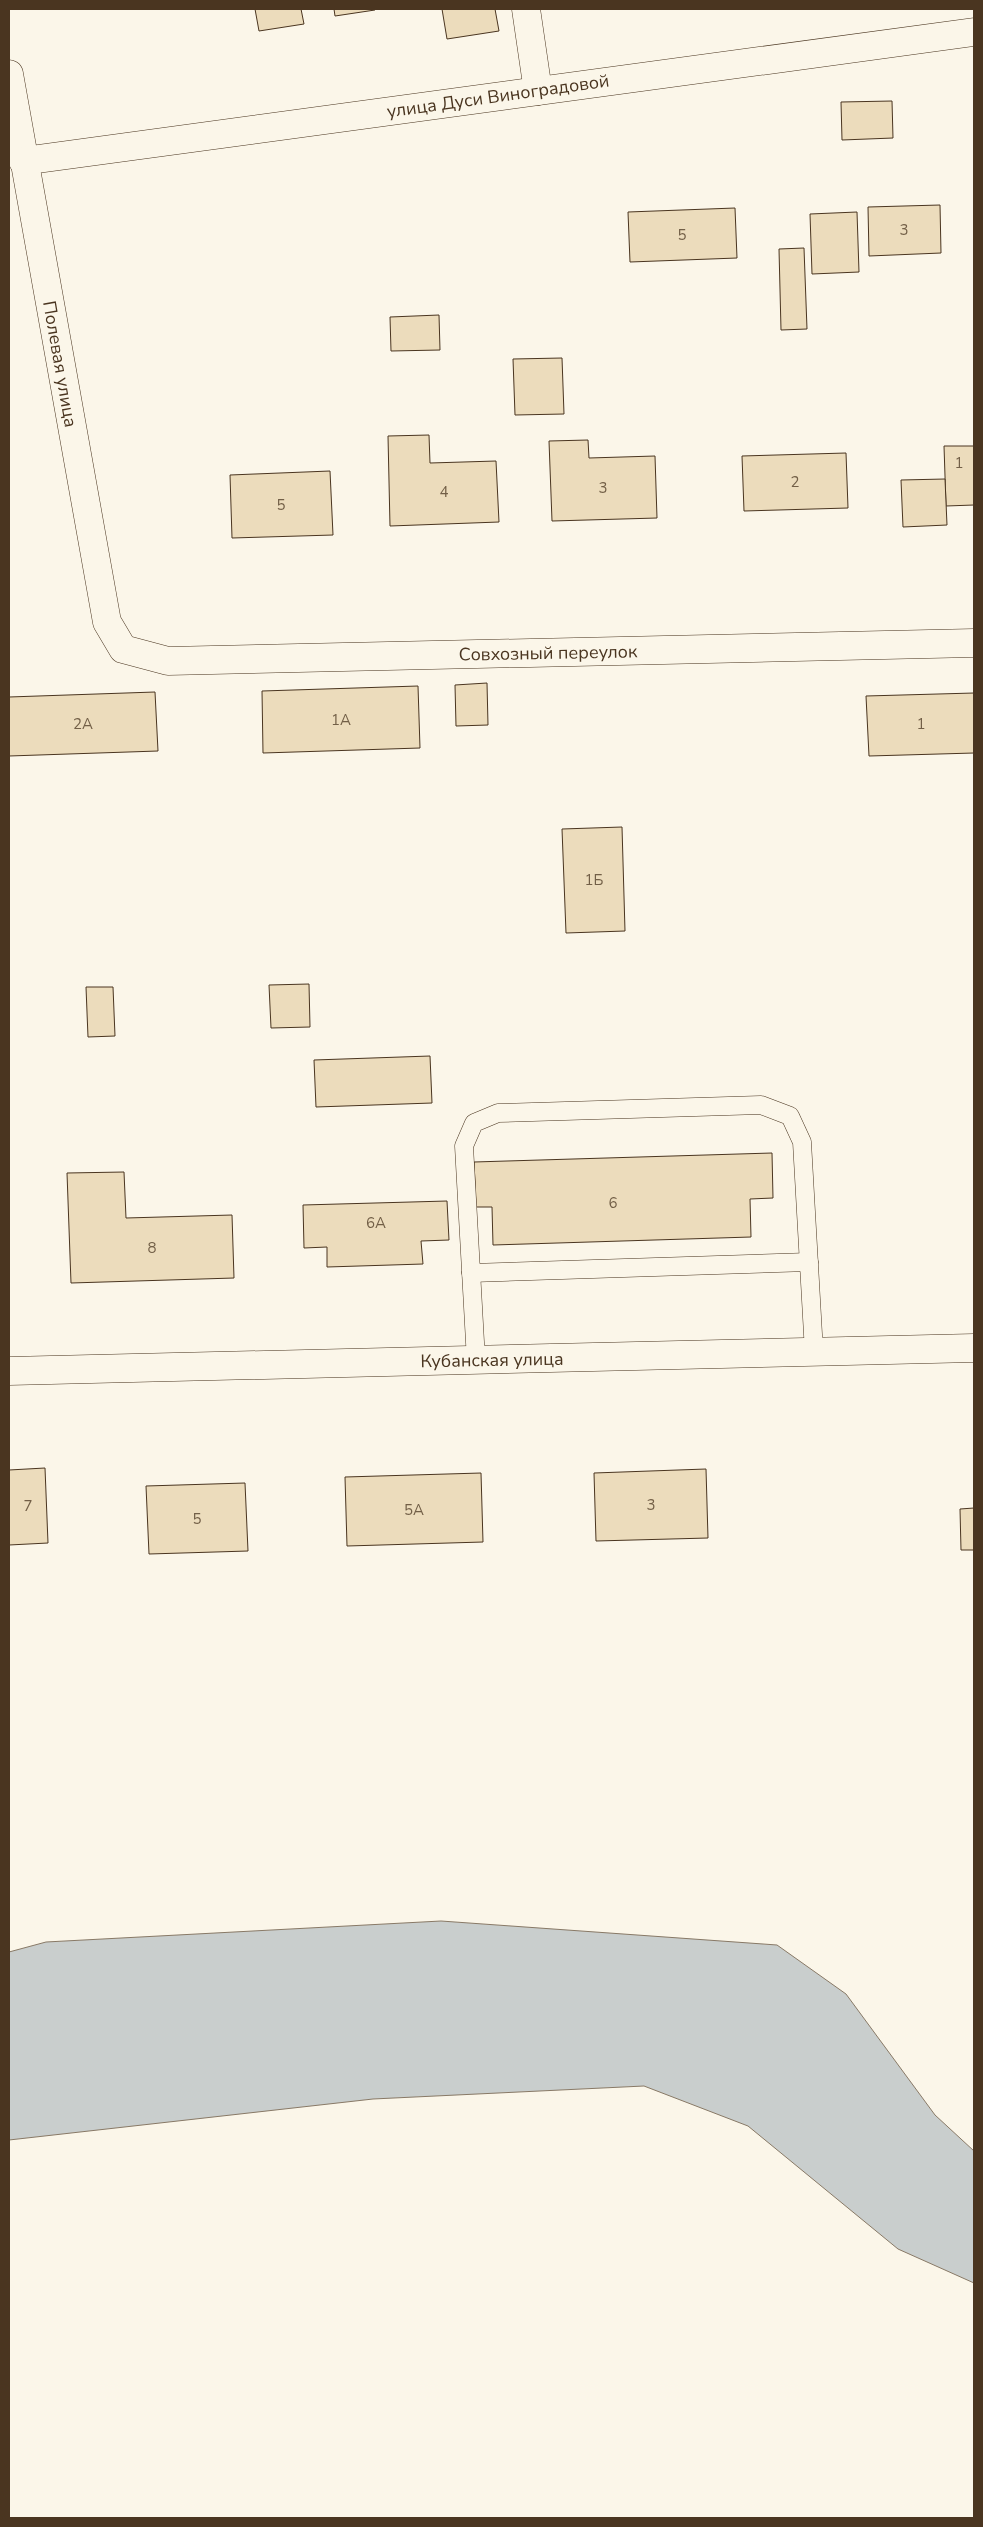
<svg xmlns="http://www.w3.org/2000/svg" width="983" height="2527" font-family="'Nunito Sans',sans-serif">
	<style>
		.water { fill: #c9cecd; stroke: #887966 }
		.building { fill: #ecdcbc; stroke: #4a3520 }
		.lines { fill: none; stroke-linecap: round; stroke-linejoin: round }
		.service-casing { stroke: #4a3520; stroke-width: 19 }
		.minor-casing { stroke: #4a3520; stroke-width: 29 }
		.service { stroke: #fbf6e9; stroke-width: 18 }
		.minor { stroke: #fbf6e9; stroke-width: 28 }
		.labels { text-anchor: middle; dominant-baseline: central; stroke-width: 4; stroke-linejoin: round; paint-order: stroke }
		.number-label { font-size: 15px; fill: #725f47 }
		.street-label { font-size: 18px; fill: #4a3520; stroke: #fbf6e9 }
	</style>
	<rect width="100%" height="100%" fill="#fbf6e9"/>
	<!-- water -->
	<polygon class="water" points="441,1921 777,1945 846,1994 935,2115 974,2151 974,2283 898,2249 748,2126 644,2086 373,2099 9,2140 9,1952 46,1942"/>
	<!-- building -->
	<g class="building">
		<polygon points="255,9 301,9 304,24 259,31"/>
		<polygon points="334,9 375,9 375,10 335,16"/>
		<polygon points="442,9 495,9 499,31 447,39"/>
		<polygon points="892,101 893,138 842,140 841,102"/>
		<polygon points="940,205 941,253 869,256 868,207"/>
		<polygon points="735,208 737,258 630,262 628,212"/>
		<polygon points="857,212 859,272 812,274 810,214"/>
		<polygon points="804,248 807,329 781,330 779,249"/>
		<polygon points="439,315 440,350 391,351 390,317"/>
		<polygon points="562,358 564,414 515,415 513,359"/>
		<polygon points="429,435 430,463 496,461 499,522 390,526 388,436"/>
		<polygon points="588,440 589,458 655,456 657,518 552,521 549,441"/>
		<polygon points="944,446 974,446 974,505 946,506"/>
		<polygon points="846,453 848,508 744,511 742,456"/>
		<polygon points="330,471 333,535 232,538 230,475"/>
		<polygon points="945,479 947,525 903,527 901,480"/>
		<polygon points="487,683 488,725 456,726 455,685"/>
		<polygon points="418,686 420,748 263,753 262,691"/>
		<polygon points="155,692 158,751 9,756 9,697"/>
		<polygon points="974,693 974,753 869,756 866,696"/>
		<polygon points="622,827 625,931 566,933 562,829"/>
		<polygon points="309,984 310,1027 271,1028 269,985"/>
		<polygon points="86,987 113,987 115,1036 88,1037"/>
		<polygon points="430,1056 432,1103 316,1107 314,1060"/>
		<polygon points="772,1153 773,1198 750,1199 751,1237 493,1245 492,1207 476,1207 474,1162"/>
		<polygon points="124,1172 126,1218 232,1215 234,1278 71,1283 67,1173"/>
		<polygon points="447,1201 449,1240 421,1241 423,1264 327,1267 327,1247 304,1248 303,1205"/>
		<polygon points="45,1468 48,1543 9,1545 9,1470"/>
		<polygon points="706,1469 708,1538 596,1541 594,1473"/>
		<polygon points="481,1473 483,1542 347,1546 345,1477"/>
		<polygon points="245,1483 248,1551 149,1554 146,1486"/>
		<polygon points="974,1508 974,1550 961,1550 960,1509"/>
	</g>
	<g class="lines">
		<defs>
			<g id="service">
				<polyline points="471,1273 809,1262"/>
				<polyline points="476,1360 464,1146 474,1123 498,1113 761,1105 790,1116 802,1142 814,1352"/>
			</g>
			<g id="minor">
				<polyline points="526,9 538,91"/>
				<polyline points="9,74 107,622 123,649 168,661 974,643"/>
				<polyline points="23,161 974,32"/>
				<polyline points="9,1371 974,1348"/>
			</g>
		</defs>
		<!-- service casing -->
		<use href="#service" class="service-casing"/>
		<!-- minor casing -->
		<use href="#minor" class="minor-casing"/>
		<!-- service -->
		<use href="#service" class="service"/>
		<!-- minor -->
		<use href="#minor" class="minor"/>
	</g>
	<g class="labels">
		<!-- number labels -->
		<g class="number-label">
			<text x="904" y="230">3</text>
			<text x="682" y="235">5</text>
			<text x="959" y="463">1</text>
			<text x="795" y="482">2</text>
			<text x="603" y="488">3</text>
			<text x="444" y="492">4</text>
			<text x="281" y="505">5</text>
			<text x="341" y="720">1А</text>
			<text x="83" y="724">2А</text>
			<text x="921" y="724">1</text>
			<text x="594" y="880">1Б</text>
			<text x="613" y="1203">6</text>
			<text x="376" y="1223">6А</text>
			<text x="152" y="1248">8</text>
			<text x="651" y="1505">3</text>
			<text x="28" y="1506">7</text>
			<text x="414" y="1510">5А</text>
			<text x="197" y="1519">5</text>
		</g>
		<!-- street labels -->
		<g class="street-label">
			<text transform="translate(498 96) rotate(-8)">улица Дуси Виноградовой</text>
			<text transform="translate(60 364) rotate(80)">Полевая улица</text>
			<text transform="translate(548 653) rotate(-1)">Совхозный переулок</text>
			<text transform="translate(492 1360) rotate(-1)">Кубанская улица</text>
		</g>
	</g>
	<!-- border -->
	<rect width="983" height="2527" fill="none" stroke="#4a3520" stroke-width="20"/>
</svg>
